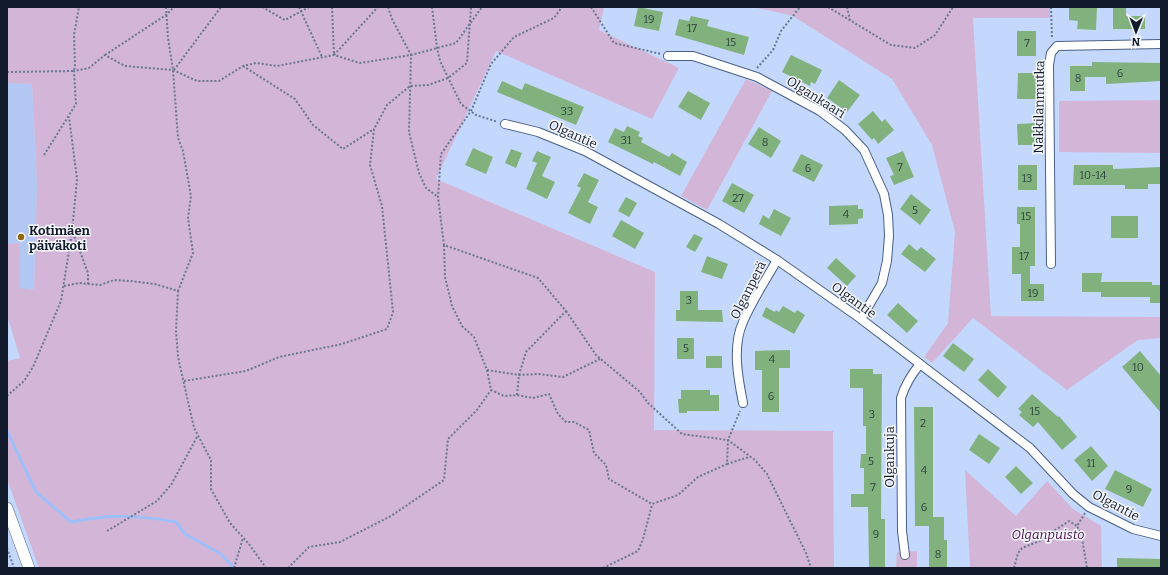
<svg xmlns="http://www.w3.org/2000/svg" width="1168" height="575" font-family="Bitter,serif">
	<style>
		.built { fill: #b2c8f2 }
		.green { fill: #d3b6d7 }
		.lines { fill: none; stroke-linecap: round; stroke-linejoin: round }
		.stream { stroke: #9fbffb; stroke-width: 3 }
		.building { fill: #81b27d }
		.street-casing { stroke: #4a5f87; stroke-width: 10 }
		.secondary-casing { stroke: #4a5f87; stroke-width: 12 }
		.path { stroke: #687791; stroke-width: 2; stroke-dasharray: 2 2; stroke-linecap: butt }
		.street { stroke: #fff; stroke-width: 8 }
		.secondary { stroke: #fff; stroke-width: 11 }
		.poi-dot { fill: #8e680b; stroke: #f6f8fd; stroke-width: 1.5 }
		.labels { text-anchor: middle; dominant-baseline: central; stroke-width: 3; stroke-linejoin: round; paint-order: stroke }
		.number-label { font-size: 11px; fill: #2e4140 }
		.street-label { font-size: 13px; fill: #121b2b; stroke: #f6f8fd }
		.poi-label { font-size: 13px; font-weight: bold; fill: #121b2b; stroke: #f6f8fd; text-anchor: start }
		.park-label { font-size: 13px; font-style: italic; fill: #470c4f; stroke: #f6f8fd }
	</style>
	<rect width="100%" height="100%" fill="#c4d8fe"/>
	<!-- built -->
	<polygon class="built" points="7,83 32,84 37,185 34,290 7,288"/>
	<!-- green -->
	<g class="green">
		<polygon points="7,7 604,7 599,30 679,68 652,119 496,51 436,179 655,272 654,430 833,431 834,568 39,568 7,479 7,361 20,358 7,315 7,248 8,244 19,243 19,288 34,290 37,185 32,84 7,83"/>
		<polygon points="753,7 1050,7 1050,18 973,18 991,316 1161,317 1161,338 1138,340 1067,390 973,318 932,363 924,357 948,323 955,232 932,145 892,79 793,16"/>
		<polygon points="746,79 772,91 707,210 681,196"/>
		<polygon points="1161,100 1161,153 1059,152 1059,101"/>
		<polygon points="965,470 1016,516 1047,481 1073,509 1101,526 1102,568 970,568"/>
		<polygon points="917,551 917,568 896,568 897,552"/>
	</g>
	<g class="lines">
		<!-- stream -->
		<path class="stream" d="M7 431 36 492 71 522C111 514 137 515 176 522L185 534 221 554 234 568"/>
	</g>
	<!-- building -->
	<g class="building">
		<polygon points="638,7 663,12 659,31 634,26"/>
		<polygon points="1069,7 1097,7 1096,30 1077,29 1078,21 1069,20"/>
		<polygon points="1113,7 1126,7 1126,16 1145,16 1145,29 1113,29"/>
		<polygon points="691,16 709,20 707,26 749,37 744,55 675,35 679,19 689,21"/>
		<rect x="1017" y="31" width="19" height="25"/>
		<polygon points="791,55 822,70 815,84 811,82 810,86 782,72"/>
		<polygon points="1092,62 1161,63 1161,81 1106,84 1106,77 1085,77 1085,91 1070,91 1070,66 1092,66"/>
		<polygon points="1018,73 1036,73 1036,99 1017,99"/>
		<polygon points="839,80 860,95 847,112 827,98"/>
		<polygon points="502,81 522,90 525,83 584,107 576,125 497,92"/>
		<polygon points="688,91 710,103 701,120 678,107"/>
		<polygon points="873,111 882,122 885,119 894,130 878,144 874,138 872,140 858,124"/>
		<polygon points="1035,123 1036,145 1018,145 1017,124"/>
		<polygon points="627,126 640,132 638,136 643,138 641,142 669,157 672,153 687,162 680,176 654,162 653,164 608,142 615,128 624,132"/>
		<polygon points="759,127 781,141 771,158 748,144"/>
		<polygon points="473,148 493,157 486,174 465,165"/>
		<polygon points="511,149 522,153 516,168 505,163"/>
		<polygon points="537,151 551,157 542,176 555,182 547,199 526,189 537,163 532,161"/>
		<polygon points="903,151 914,177 894,185 890,176 894,175 886,158"/>
		<polygon points="801,154 823,165 814,182 792,171"/>
		<rect x="1018" y="165" width="19" height="25"/>
		<polygon points="1074,165 1113,165 1113,169 1161,167 1161,184 1148,184 1148,189 1125,189 1125,185 1073,185"/>
		<polygon points="584,173 599,180 588,202 598,207 590,224 568,213 581,188 577,186"/>
		<polygon points="732,183 754,195 744,213 722,201"/>
		<polygon points="911,194 931,210 920,225 900,209"/>
		<polygon points="626,197 637,203 629,217 618,211"/>
		<polygon points="858,205 858,209 863,209 863,218 858,219 858,224 829,225 829,206"/>
		<polygon points="1017,207 1035,207 1035,266 1030,266 1030,284 1044,284 1044,301 1021,301 1021,274 1012,274 1012,247 1020,247 1020,224 1017,224"/>
		<polygon points="774,209 791,218 781,236 759,224 763,215 769,219"/>
		<rect x="1111" y="216" width="27" height="22"/>
		<polygon points="621,220 644,233 635,249 612,236"/>
		<polygon points="694,234 703,238 695,252 686,247"/>
		<polygon points="909,244 917,251 921,247 936,259 925,272 901,254"/>
		<polygon points="707,256 728,264 722,279 701,272"/>
		<polygon points="836,258 856,276 847,286 827,268"/>
		<polygon points="1082,273 1102,273 1101,282 1152,282 1152,285 1161,285 1161,303 1150,303 1150,297 1101,297 1101,292 1082,292"/>
		<polygon points="680,291 698,291 698,310 722,310 723,322 676,321 676,310 680,310"/>
		<polygon points="898,303 918,321 907,333 887,315"/>
		<polygon points="783,306 795,313 797,310 805,315 794,334 762,316 766,307 775,312 776,310 779,312"/>
		<rect x="677" y="338" width="17" height="21"/>
		<polygon points="953,343 974,359 964,372 943,356"/>
		<polygon points="790,350 790,368 779,368 779,412 762,412 762,370 755,370 755,351"/>
		<polygon points="1140,351 1161,376 1161,413 1122,367"/>
		<rect x="706" y="356" width="16" height="12"/>
		<polygon points="850,369 873,369 873,374 882,374 881,519 885,519 885,568 869,568 868,507 851,507 851,494 864,494 864,468 860,468 861,454 866,454 866,426 863,426 863,388 850,388"/>
		<polygon points="988,369 1007,387 998,398 978,380"/>
		<polygon points="681,390 710,390 710,395 719,395 719,411 687,411 687,413 679,413 678,399 681,399"/>
		<polygon points="1032,394 1058,417 1059,416 1077,437 1062,450 1038,422 1033,427 1019,415 1022,412 1018,409"/>
		<polygon points="914,407 933,407 933,517 944,517 944,540 947,540 947,568 929,568 929,526 915,526"/>
		<polygon points="979,434 1000,448 989,464 969,450"/>
		<polygon points="1091,446 1108,466 1092,481 1074,460"/>
		<polygon points="1016,466 1033,483 1021,494 1005,477"/>
		<polygon points="1115,470 1152,489 1143,507 1105,489"/>
		<polygon points="1117,558 1161,559 1161,568 1117,568"/>
	</g>
	<g class="lines">
		<defs>
			<g id="street">
				<polyline points="668,56 693,56 757,77 820,111 845,130 864,150 884,194 888,215 889,236 887,261 882,283 861,319"/>
				<polyline points="505,124 538,132 585,151 719,224 777,260 861,319 1030,448 1073,494 1089,507 1133,529 1161,536"/>
				<polyline points="1051,264 1049,65 1051,53 1057,46 1161,44"/>
				<path d="M743 403C738 378 732 346 743 322 752 300 766 280 777 260"/>
				<path d="M905 555 902 531 901 398C905 385 911 375 920 364"/>
			</g>
			<polyline id="secondary" points="7,508 29,568"/>
		</defs>
		<!-- street casing -->
		<use href="#street" class="street-casing"/>
		<!-- secondary casing -->
		<use href="#secondary" class="secondary-casing"/>
		<!-- path -->
		<g class="path">
			<polyline points="166,7 168,38 173,70 178,138 183,151 191,196 188,218 193,253 178,291"/>
			<polyline points="262,7 285,20 309,7"/>
			<polyline points="299,7 322,57"/>
			<polyline points="332,7 334,54"/>
			<polyline points="388,7 392,19 411,55 409,132 419,173 426,188 438,197"/>
			<polyline points="432,7 437,48 440,61 461,104 476,115 498,122"/>
			<polyline points="591,7 614,43 661,54"/>
			<polyline points="828,7 891,45 915,48 935,35 953,7"/>
			<polyline points="847,7 850,20"/>
			<polyline points="1051,7 1052,39"/>
			<polyline points="105,55 166,15 174,7"/>
			<polyline points="334,55 378,7"/>
			<polyline points="243,66 295,99 313,125 343,149 374,129"/>
			<polyline points="757,68 773,50 781,31 800,7"/>
			<polyline points="174,70 221,7"/>
			<polyline points="7,72 74,71 75,66 74,35 79,7"/>
			<polyline points="44,155 76,104 74,71 89,68 105,55 125,66 173,70 197,81 219,81 243,66 256,63 277,66 334,55 360,63 411,55 456,43 482,7"/>
			<polyline points="73,233 88,273 88,285"/>
			<polyline points="444,245 445,277 452,306 462,326 474,337 487,370 491,390 504,396 517,395 533,398 549,394 558,414 566,422 574,422 589,430 594,453 606,465 609,479 652,504 678,495 698,477 727,464 728,440 740,411"/>
			<polyline points="64,286 79,283 100,285 114,280 130,281 155,284 178,291 176,331 178,357 194,428 211,460 211,489 230,523 249,544 266,568"/>
			<polyline points="566,311 596,355 640,392 648,403 682,434 728,440 755,460 767,474 806,553 811,568"/>
			<polyline points="487,370 519,375 539,374 563,377 600,359"/>
			<polyline points="184,381 246,371 279,357 342,344 387,329 393,312 382,206 370,165 374,129 387,105 410,86 428,85 448,78 467,63 471,7"/>
			<polyline points="517,395 519,375 526,352 566,311 538,278 444,245 438,197 441,154 471,111 491,64 514,37 554,18 562,7"/>
			<polyline points="7,396 24,381 33,367 61,301 72,232 77,179 69,117"/>
			<polyline points="727,464 749,457"/>
			<polyline points="1085,513 1077,526 1082,538 1087,568"/>
			<polyline points="107,531 157,501 171,485 197,437"/>
			<polyline points="7,548 14,568"/>
			<polyline points="234,568 243,538"/>
			<polyline points="288,568 309,547 340,542 391,516 444,480 448,439 477,410 491,390"/>
			<polyline points="603,568 638,551 643,539 652,505"/>
			<polyline points="1014,568 1018,553 1022,548 1047,538 1049,534 1069,521 1077,526"/>
		</g>
		<!-- street -->
		<use href="#street" class="street"/>
		<!-- secondary -->
		<use href="#secondary" class="secondary"/>
	</g>
	<!-- markers -->
	<circle class="poi-dot" cx="21" cy="237" r="4"/>
	<g class="labels">
		<!-- number labels -->
		<g class="number-label">
			<text x="649" y="19">19</text>
			<text x="692" y="28">17</text>
			<text x="731" y="42">15</text>
			<text x="1027" y="43">7</text>
			<text x="1120" y="73">6</text>
			<text x="1078" y="78">8</text>
			<text x="567" y="111">33</text>
			<text x="626" y="140">31</text>
			<text x="765" y="142">8</text>
			<text x="900" y="167">7</text>
			<text x="808" y="168">6</text>
			<text x="1093" y="175">10-14</text>
			<text x="1027" y="178">13</text>
			<text x="738" y="198">27</text>
			<text x="915" y="210">5</text>
			<text x="846" y="214">4</text>
			<text x="1026" y="216">15</text>
			<text x="1024" y="256">17</text>
			<text x="1033" y="293">19</text>
			<text x="689" y="300">3</text>
			<text x="686" y="348">5</text>
			<text x="772" y="359">4</text>
			<text x="1138" y="367">10</text>
			<text x="771" y="396">6</text>
			<text x="1035" y="411">15</text>
			<text x="872" y="414">3</text>
			<text x="923" y="423">2</text>
			<text x="871" y="461">5</text>
			<text x="1091" y="463">11</text>
			<text x="924" y="470">4</text>
			<text x="873" y="487">7</text>
			<text x="1129" y="489">9</text>
			<text x="924" y="507">6</text>
			<text x="876" y="534">9</text>
			<text x="938" y="554">8</text>
		</g>
		<!-- street labels -->
		<g class="street-label">
			<text transform="translate(816 97) rotate(32)">Olgankaari</text>
			<text transform="translate(1039 107) rotate(-89)">Nakkilanmutka</text>
			<text transform="translate(573 134) rotate(24)">Olgantie</text>
			<text transform="translate(748 290) rotate(-63)">Olganperä</text>
			<text transform="translate(854 300) rotate(36)">Olgantie</text>
			<text transform="translate(889 457) rotate(-90)">Olgankuja</text>
			<text transform="translate(1116 505) rotate(28)">Olgantie</text>
		</g>
		<!-- poi labels -->
		<g class="poi-label">
			<text x="29" y="230">Kotimäen<tspan x="29" dy="15">päiväkoti</tspan></text>
		</g>
		<!-- park labels -->
		<g class="park-label">
			<text x="1048" y="534">Olganpuisto</text>
		</g>
	</g>
	<!-- border -->
	<rect width="1168" height="575" fill="none" stroke="#121b2b" stroke-width="16"/>
	<!-- north arrow -->
	<g transform="translate(1136 32) rotate(181)" stroke="#f6f8fd" stroke-width="3" paint-order="stroke">
	<path d="M0-3L7 15L0 10L-7 15Z" fill="#121b2b"/>
	<text y="-6" font-size="11" font-weight="bold" text-anchor="middle" fill="#121b2b">N</text>
	</g>
</svg>
